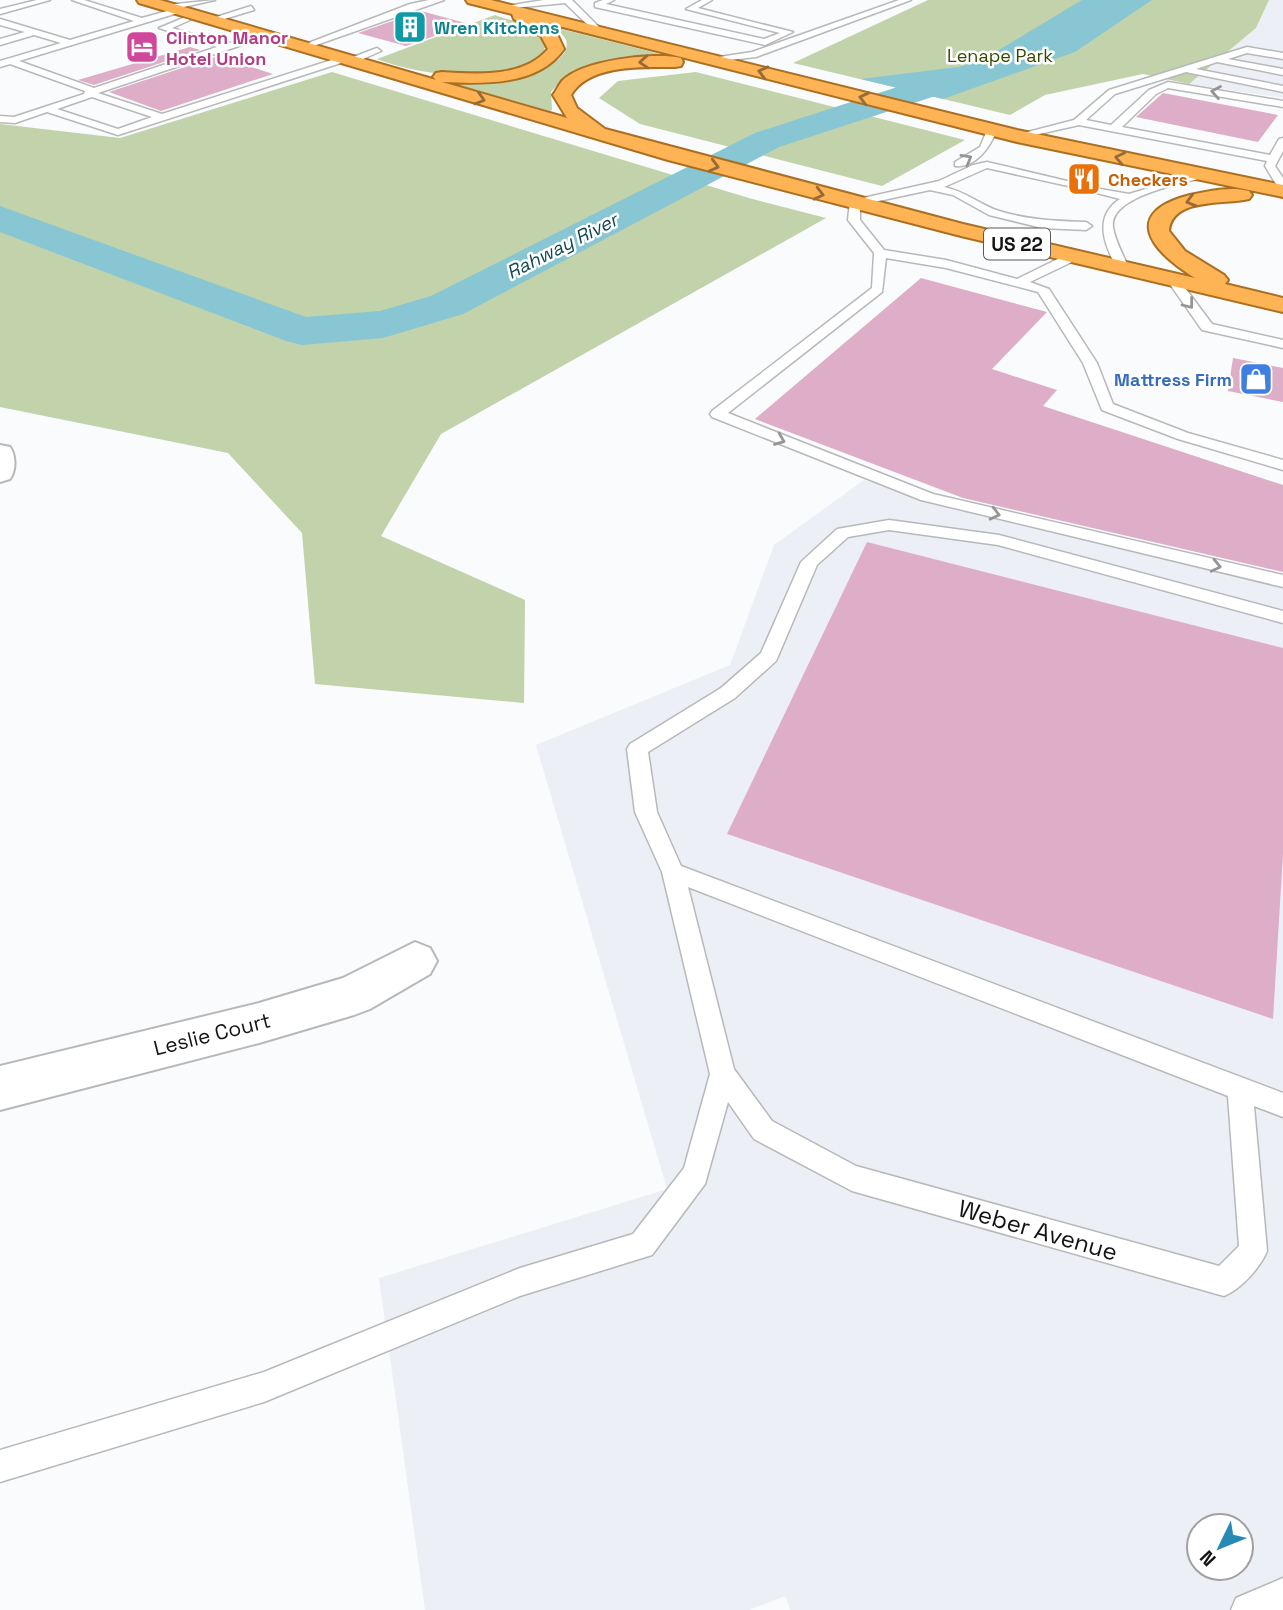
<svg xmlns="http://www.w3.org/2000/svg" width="1283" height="1610" font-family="'Space Grotesk',sans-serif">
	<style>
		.built { fill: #edeff7; fill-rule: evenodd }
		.green { fill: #c2d2aa }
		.water { fill: #88c6d3 }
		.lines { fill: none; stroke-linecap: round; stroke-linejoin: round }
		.river { fill: #88c6d3; fill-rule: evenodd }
		.building { fill: #deadc7 }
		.service-casing { stroke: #b7b8b9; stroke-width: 3 }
		.minor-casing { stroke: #b7b8b9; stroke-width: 4 }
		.trunk-casing { stroke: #ab6f22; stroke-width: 4 }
		.service { fill: #fff; fill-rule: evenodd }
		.minor { fill: #fff; fill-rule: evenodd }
		.trunk { fill: #feb354; fill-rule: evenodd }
		.oneway { stroke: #956b38 }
		.oneway2 { stroke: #959596 }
		.labels { text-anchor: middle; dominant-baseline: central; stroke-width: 5; stroke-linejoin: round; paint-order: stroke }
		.far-culture-label { font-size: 18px; font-weight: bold; fill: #0d838f; stroke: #fff; text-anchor: start }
		.far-hotel-label { font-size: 18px; font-weight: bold; fill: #b23c85; stroke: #fff; text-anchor: start }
		.far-park-label { font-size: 18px; fill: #364900; stroke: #fff }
		.far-food-label { font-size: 18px; font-weight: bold; fill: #c56008; stroke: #fff; text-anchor: start }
		.far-shop-label { font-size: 18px; font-weight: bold; fill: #366cbe; stroke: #fff; text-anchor: end }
		.shield { fill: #fff; stroke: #5a5a5b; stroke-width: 2 }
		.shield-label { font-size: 19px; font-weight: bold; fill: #141415 }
		.far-water-label { font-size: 19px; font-style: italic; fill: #114952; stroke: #fff }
		.street-label { font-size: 21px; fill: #141415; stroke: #fff }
		.near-street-label { font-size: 24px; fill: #141415; stroke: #fff }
	</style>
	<rect width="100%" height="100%" fill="#fafbfc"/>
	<!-- built -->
	<g class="built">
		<polygon points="1269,0 1283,0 1283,98 1189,84 1256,28"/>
		<path d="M864 480 1283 582V1610H790L786 1596 749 1610H425L379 1278 667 1189 536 745 730 665 774 545ZM1199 1526H1241V1568H1199Z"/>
	</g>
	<!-- green -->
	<g class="green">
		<polygon points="928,0 1269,0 1256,28 1189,84 1143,74 1045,95 1010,115 793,63"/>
		<path d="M495 15C515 23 534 22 546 44L543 54C505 87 420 76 377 59Z"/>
		<path d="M557 28 672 57C634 69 578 58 551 92L552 110 550 111 458 85 457 81C478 78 576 75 566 40 564 36 558 30 557 28Z"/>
		<polygon points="332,72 749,198 826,218 441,434 381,536 525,600 524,703 315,684 302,533 228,453 0,407 0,124 120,138"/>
		<polygon points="696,72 965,140 882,186 640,124 599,98 618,81"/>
	</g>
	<!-- water -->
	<polygon class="water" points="1082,0 1152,0 1075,52 943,99 861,79 974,65"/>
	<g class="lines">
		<!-- river -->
		<polygon class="river" points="1086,0 1120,0 1116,6 1012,71 779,147 463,314 383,338 302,345 286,341 0,232 0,206 306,317 380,311 431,296 755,133 990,57"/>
	</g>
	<!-- building -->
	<g class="building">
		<polygon points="421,11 469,24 406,46 358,33"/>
		<polygon points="190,47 200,50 94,85 78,80"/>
		<polygon points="218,56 273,74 161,111 109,92"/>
		<polygon points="1163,93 1278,115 1258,142 1136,117"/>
		<polygon points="921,278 1047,312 992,369 1057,390 1043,406 1283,485 1283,572 963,498 755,419"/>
		<polygon points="1233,358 1283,368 1283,402 1228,391"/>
		<polygon points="867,542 1283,648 1283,854 1273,1019 727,834"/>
	</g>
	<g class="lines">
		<defs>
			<g id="service">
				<polygon points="37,0 50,0 0,14 0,9"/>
				<path d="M72 0H84L142 18 174 9H166V5L215 0 179 8 181 12 19 61 94 88 217 47 159 28 183 18 190 20 172 28 226 44 266 33V37L98 93 162 114 341 57 348 59 377 48 381 51 354 63 347 61 118 135 47 112 15 123 0 122V116L14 117 84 94 85 91 10 64 0 67V61L61 43 34 35 0 45V39L25 32 0 25V19L70 40 134 21ZM92 97 152 117 118 129 57 109Z"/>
				<polygon points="429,0 444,0 305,49 298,47 410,4"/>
				<polygon points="544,0 572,0 602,30 595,32 565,3 504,9 500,7"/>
				<polygon points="603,0 614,0 606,4 764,39 780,33 686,9 702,0 712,0 698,8 793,32 765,45 595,7 595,3"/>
				<polygon points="899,0 911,0 756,57 711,62 706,59 752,52"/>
				<polygon points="251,6 254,10 211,23 207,20"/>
				<polygon points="1247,47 1283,53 1283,59 1247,53 1228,59 1283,69 1283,75 1217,62 1196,69 1283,86 1283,92 1186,72 1115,94 1086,120 1111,125 1149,90 1168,82 1283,101 1283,107 1168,88 1156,94 1122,127 1270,155 1279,139 1283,138 1283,151 1275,166 1283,178 1283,190 1279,189 1265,166 1267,161 1079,125 1017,139 1012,136 1074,120 1109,90"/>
				<path d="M988 128 997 130C990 147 976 168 955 166V162L980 147Z"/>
				<path d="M987 162 1088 186 1082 189 987 168 944 187C965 191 980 205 999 211 1028 220 1057 221 1086 222L1092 226 1086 230 1042 228 989 215 953 195 930 190 860 205V220L884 250 946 260 1017 279 1068 254H1076V260L1030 282 1049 289 1097 363 1113 404 1188 433 1283 460V470L1178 439 1102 410 1083 363 1038 292 946 268 886 258 882 292 728 413 933 494 1283 575V587L921 500 712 417 710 414 712 411 872 288 874 253 848 220 850 201 939 181 973 165Z"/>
				<path d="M1202 172 1207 175 1206 177C1184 183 1109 196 1113 227 1115 241 1124 256 1129 269L1127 272H1119C1105 247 1092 217 1120 199L1089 191V187L1129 194Z"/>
				<polygon points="1173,276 1177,277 1212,324 1283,340 1283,348 1202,330 1167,280"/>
				<path d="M889 520 999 535 1283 611V623L998 545 889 530 848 537 817 565 776 661 735 698 648 752 657 812 681 866 1283 1093V1117L1254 1106 1267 1251C1260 1268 1241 1289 1224 1296L852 1191 754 1139 728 1102 705 1184 652 1255 520 1296 264 1402 0 1482V1450L264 1372 520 1268 633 1234 684 1168 710 1074 662 872 635 812 627 749 630 744 721 688 761 653 801 562 837 529ZM688 887 1228 1096 1239 1246 1219 1266 856 1166 772 1121 734 1069Z"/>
				<polygon points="1283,1578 1283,1610 1231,1610 1236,1598"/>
			</g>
			<g id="minor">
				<path d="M0 445 10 447C16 456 16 470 10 479L0 482Z"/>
				<polygon points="415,942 430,948 437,961 430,974 370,1009 354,1015 259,1043 0,1110 0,1066 259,1003 343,978"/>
			</g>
			<path id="trunk" d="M137 0H160L436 80 433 77 436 73 442 72C476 74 524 78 548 49L541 36 514 19 512 14 468 3 466 0H491L1017 130 1283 185V197L1017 142 543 22 557 34 564 49C538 86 484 84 442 82L567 118 553 95C556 91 559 85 562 81 582 60 654 52 681 58L683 62 681 66 675 67C643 67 589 64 571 95L577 108 605 129 963 224 1195 278C1151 251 1120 213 1190 195 1208 191 1231 186 1249 191L1252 195 1249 199C1225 205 1172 197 1169 231L1185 251 1224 275 1228 280 1225 284 1283 298V312L961 236 668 160 139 3Z"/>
		</defs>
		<!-- service casing -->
		<use href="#service" class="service-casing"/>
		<!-- minor casing -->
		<use href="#minor" class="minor-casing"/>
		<!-- trunk casing -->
		<use href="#trunk" class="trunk-casing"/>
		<!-- service -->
		<use href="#service" class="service"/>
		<!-- minor -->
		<use href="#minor" class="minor"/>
		<!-- trunk -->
		<use href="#trunk" class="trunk"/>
	</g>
	<!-- one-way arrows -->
	<defs><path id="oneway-chevron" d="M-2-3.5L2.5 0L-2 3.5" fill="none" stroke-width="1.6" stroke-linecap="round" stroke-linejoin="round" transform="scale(1.75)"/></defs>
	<g class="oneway">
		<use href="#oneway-chevron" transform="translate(644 62) rotate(176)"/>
		<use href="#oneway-chevron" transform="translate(763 72) rotate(-166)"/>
		<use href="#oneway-chevron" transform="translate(864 98) rotate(-166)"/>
		<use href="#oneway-chevron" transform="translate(480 99) rotate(16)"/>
		<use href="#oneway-chevron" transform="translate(1120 158) rotate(-168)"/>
		<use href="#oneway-chevron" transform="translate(714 166) rotate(15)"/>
		<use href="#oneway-chevron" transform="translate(819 194) rotate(14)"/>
		<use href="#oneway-chevron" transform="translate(1191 201) rotate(164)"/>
	</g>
	<g class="oneway2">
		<use href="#oneway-chevron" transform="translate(1216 92) rotate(-170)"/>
		<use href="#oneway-chevron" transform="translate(967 159) rotate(-30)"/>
		<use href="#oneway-chevron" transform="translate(1189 304) rotate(52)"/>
		<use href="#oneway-chevron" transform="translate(780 440) rotate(22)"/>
		<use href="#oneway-chevron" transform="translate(995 514) rotate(14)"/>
		<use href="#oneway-chevron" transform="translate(1216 566) rotate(13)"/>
	</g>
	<!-- icons -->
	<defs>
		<symbol id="building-square" viewBox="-11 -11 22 22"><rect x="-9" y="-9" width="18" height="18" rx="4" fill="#0f9aa8" stroke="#fff"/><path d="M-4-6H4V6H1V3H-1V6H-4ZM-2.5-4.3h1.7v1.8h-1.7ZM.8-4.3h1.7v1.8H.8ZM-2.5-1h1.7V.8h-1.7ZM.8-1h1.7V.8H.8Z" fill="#fff"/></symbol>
		<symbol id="hotel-square" viewBox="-11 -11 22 22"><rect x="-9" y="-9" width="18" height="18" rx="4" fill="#d1479c" stroke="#fff"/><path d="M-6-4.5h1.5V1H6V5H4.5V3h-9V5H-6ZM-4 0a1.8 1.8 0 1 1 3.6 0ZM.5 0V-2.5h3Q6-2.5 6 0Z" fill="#fff"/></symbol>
		<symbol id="restaurant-square" viewBox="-11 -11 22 22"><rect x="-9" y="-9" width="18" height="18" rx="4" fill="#e8710a" stroke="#fff"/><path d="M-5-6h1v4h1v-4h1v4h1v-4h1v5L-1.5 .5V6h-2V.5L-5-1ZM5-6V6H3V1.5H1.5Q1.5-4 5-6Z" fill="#fff"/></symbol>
		<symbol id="shop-square" viewBox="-11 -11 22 22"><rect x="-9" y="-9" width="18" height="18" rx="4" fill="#3f7fe0" stroke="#fff"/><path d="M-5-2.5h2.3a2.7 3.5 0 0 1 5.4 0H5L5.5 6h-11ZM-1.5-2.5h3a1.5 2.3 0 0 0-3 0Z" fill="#fff"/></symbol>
	</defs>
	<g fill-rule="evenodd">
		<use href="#building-square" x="391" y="8" width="38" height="38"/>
		<use href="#hotel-square" x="123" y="28" width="38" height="38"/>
		<use href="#restaurant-square" x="1065" y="160" width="38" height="38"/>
		<use href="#shop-square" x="1237" y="360" width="38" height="38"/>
	</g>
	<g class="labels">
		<!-- far-culture labels -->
		<g class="far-culture-label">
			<text x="434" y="27">Wren Kitchens</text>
		</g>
		<!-- far-hotel labels -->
		<g class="far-hotel-label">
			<text x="166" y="37">Clinton Manor<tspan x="166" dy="21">Hotel Union</tspan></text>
		</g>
		<!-- far-park labels -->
		<g class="far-park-label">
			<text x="1000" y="55">Lenape Park</text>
		</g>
		<!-- far-food labels -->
		<g class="far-food-label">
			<text x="1108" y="179">Checkers</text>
		</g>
		<!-- far-shop labels -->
		<g class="far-shop-label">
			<text x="1232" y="379">Mattress Firm</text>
		</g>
		<!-- shield labels -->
		<rect class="shield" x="984" y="228.5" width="66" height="31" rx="5"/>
		<g class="shield-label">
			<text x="1017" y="244">US 22</text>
		</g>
		<!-- far-water labels -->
		<g class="far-water-label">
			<text transform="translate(562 246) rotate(-27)">Rahway River</text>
		</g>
		<!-- street labels -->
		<g class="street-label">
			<text transform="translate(212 1034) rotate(-14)">Leslie Court</text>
		</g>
		<!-- near-street labels -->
		<g class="near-street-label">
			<text transform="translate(1038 1230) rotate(16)">Weber Avenue</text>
		</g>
	</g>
	<!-- north arrow -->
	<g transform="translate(1220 1547) rotate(227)"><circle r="33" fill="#ffffff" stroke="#a1a1a1" stroke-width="2"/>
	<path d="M0-5L12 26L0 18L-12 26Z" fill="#278ab4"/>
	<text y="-10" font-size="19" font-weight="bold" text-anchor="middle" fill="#141415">N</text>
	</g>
</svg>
